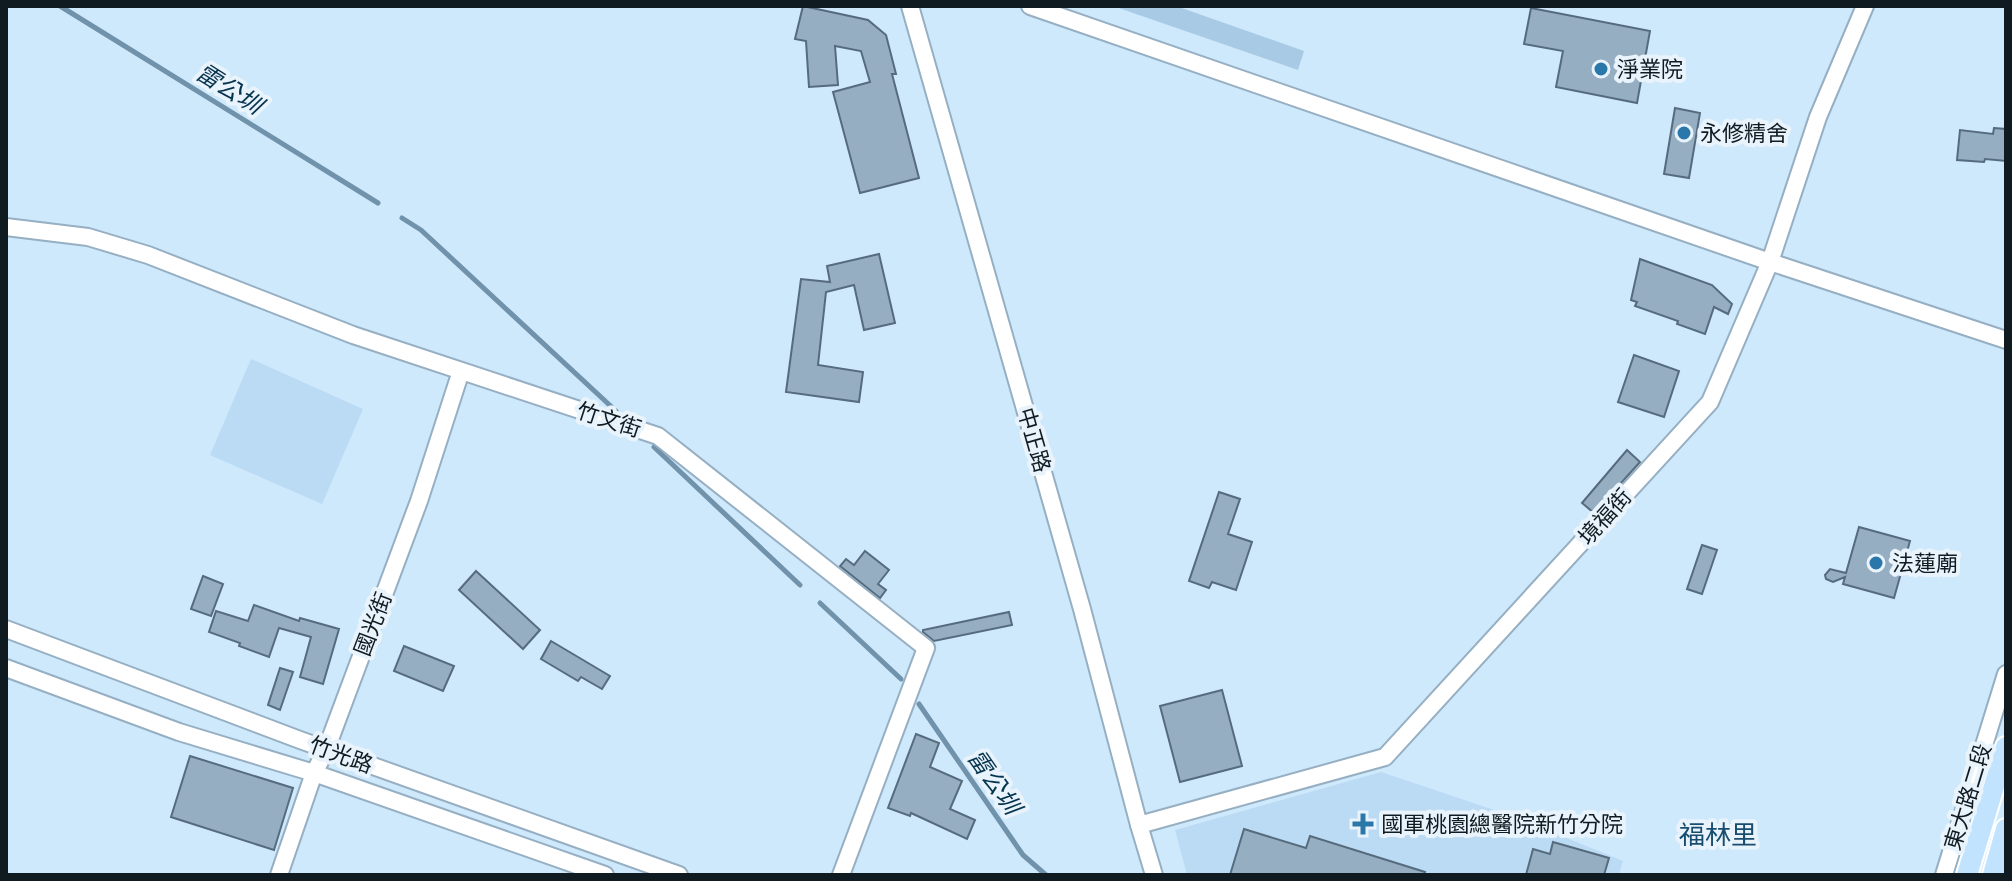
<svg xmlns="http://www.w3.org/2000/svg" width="2012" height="881" font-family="'Fira Sans','Noto Sans TC',sans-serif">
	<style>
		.built { fill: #bbdbf4 }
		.green { fill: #a8cae5 }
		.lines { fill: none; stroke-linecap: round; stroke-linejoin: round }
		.stream { stroke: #7092ab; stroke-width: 5 }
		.building { fill: #95aec1; stroke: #566c7e; stroke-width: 2 }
		.minor-casing { stroke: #96afc2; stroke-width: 20 }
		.major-casing { stroke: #fff; stroke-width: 24 }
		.minor { stroke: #fff; stroke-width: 16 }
		.major { stroke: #c1e3fd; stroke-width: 20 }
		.poi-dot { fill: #2a77aa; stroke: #e8f3fb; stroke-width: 3 }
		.labels { text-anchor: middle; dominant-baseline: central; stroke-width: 8; stroke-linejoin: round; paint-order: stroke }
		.poi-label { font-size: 22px; fill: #101a21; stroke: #e8f3fb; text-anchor: start }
		.street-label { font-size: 22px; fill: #101a21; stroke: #e8f3fb }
		.water-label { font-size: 24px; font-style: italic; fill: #06334e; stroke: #e8f3fb }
		.quarter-label { font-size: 26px; fill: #184d6f; stroke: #e8f3fb }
	</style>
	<rect width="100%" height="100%" fill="#cee8fc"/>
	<!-- built -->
	<g class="built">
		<polygon points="251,359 363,409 322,504 210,455"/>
		<polygon points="1381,772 1518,818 1623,861 1619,875 1187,875 1175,830"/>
	</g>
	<!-- green -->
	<polygon class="green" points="1113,6 1176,6 1304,51 1298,70"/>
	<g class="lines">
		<!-- stream -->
		<g class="stream">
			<polyline points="60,6 378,203"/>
			<polyline points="402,218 421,230 616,411"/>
			<polyline points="654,447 800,585"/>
			<polyline points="820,603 901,679"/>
			<polyline points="919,704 1023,855 1046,875"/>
		</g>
	</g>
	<!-- building -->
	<g class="building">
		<polygon points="803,6 868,20 886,35 896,74 892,74 919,178 860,193 833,92 870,82 861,51 835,46 838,85 809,87 806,41 795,39"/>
		<polygon points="1531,8 1650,31 1637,103 1556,87 1563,51 1524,44"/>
		<polygon points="1675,108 1700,113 1689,178 1664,174"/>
		<polygon points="1994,128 2006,129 2006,161 1985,159 1984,162 1957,160 1960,130 1993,134"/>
		<polygon points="879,254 895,323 864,330 854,285 826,292 818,365 863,372 859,402 786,392 801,279 830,282 827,266"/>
		<polygon points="1640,259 1712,285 1732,304 1728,314 1714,307 1705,334 1677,324 1678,321 1635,306 1637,302 1631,300"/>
		<polygon points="1634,355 1679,371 1664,417 1618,402"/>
		<polygon points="1627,450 1640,462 1594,513 1582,503"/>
		<polygon points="1219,492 1240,499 1228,534 1252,542 1236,590 1212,582 1209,588 1189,581"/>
		<polygon points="1859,527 1910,541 1894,598 1843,584 1845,577 1833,582 1826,579 1825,575 1830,569 1846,573"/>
		<polygon points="1702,545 1717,550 1702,594 1687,589"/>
		<polygon points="865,551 889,570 878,584 886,590 880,598 840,566 846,559 854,565"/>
		<polygon points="476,571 540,630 523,649 459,590"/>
		<polygon points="203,576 223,584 211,616 191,609"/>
		<polygon points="254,605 299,621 300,618 339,629 323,684 300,677 311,637 279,628 269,657 239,646 240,643 209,632 216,611 248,621"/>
		<polygon points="1009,612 1012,625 934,641 923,632 923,630"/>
		<polygon points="551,641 610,676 602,689 581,677 578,681 541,659"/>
		<polygon points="404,646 454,666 443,691 394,671"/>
		<polygon points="280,668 293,672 280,710 268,705"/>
		<polygon points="1222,690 1242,766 1180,782 1160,706"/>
		<polygon points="916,734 939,743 930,767 962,781 950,809 975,820 967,839 911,813 910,816 888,808"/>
		<polygon points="190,756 293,788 274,850 171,817"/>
		<polygon points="1244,829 1306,848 1310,836 1425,872 1424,875 1230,875"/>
		<polygon points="1553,842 1609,858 1604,875 1526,875 1533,849 1550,854"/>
	</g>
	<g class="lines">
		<defs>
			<g id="minor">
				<polyline points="910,6 1082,609 1139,825 1154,875"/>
				<polyline points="1030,6 1770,262 2006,340"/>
				<polyline points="6,227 88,237 148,255 353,335 658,436 926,648 841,875"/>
				<polyline points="6,629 300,740 679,875"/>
				<polyline points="6,668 179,732 314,773 605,875"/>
				<polyline points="1139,825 1385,757 1710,402 1770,262 1818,117 1865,6"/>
				<polyline points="279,875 314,773 326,750 419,501 461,371"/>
				<polyline points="1944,875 2006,674"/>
			</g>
			<g id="major">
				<polyline points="1967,875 2006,747"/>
				<polyline points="1993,875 2006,829"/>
			</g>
		</defs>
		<!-- minor casing -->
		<use href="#minor" class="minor-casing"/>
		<!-- major casing -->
		<use href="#major" class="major-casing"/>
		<!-- minor -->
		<use href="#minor" class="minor"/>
		<!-- major -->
		<use href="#major" class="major"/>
	</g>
	<!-- markers -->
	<g class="poi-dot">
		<circle cx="1601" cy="69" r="8"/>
		<circle cx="1684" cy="133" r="8"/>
		<circle cx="1876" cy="563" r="8"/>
		<path d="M1359 812h8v8h8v8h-8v8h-8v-8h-8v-8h8z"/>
	</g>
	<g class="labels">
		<!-- poi labels -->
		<g class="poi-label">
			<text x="1617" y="69">淨業院</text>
			<text x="1700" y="133">永修精舍</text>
			<text x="1892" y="563">法蓮廟</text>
			<text x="1381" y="824">國軍桃園總醫院新竹分院</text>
		</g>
		<!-- street labels -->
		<g class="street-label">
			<text transform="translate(609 420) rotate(18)">竹文街</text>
			<text transform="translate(1034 440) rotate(74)">中正路</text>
			<text transform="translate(1605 517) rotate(-48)">境福街</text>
			<text transform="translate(373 624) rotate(-69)">國光街</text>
			<text transform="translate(341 755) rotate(20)">竹光路</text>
			<text transform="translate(1968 797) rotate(-73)">東大路二段</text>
		</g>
		<!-- water labels -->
		<g class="water-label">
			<text transform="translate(229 89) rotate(32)">雷公圳</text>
			<text transform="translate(994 782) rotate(55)">雷公圳</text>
		</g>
		<!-- quarter labels -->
		<g class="quarter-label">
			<text x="1718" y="835">福林里</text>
		</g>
	</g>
	<!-- border -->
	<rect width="2012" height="881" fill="none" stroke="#101a21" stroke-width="16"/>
</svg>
